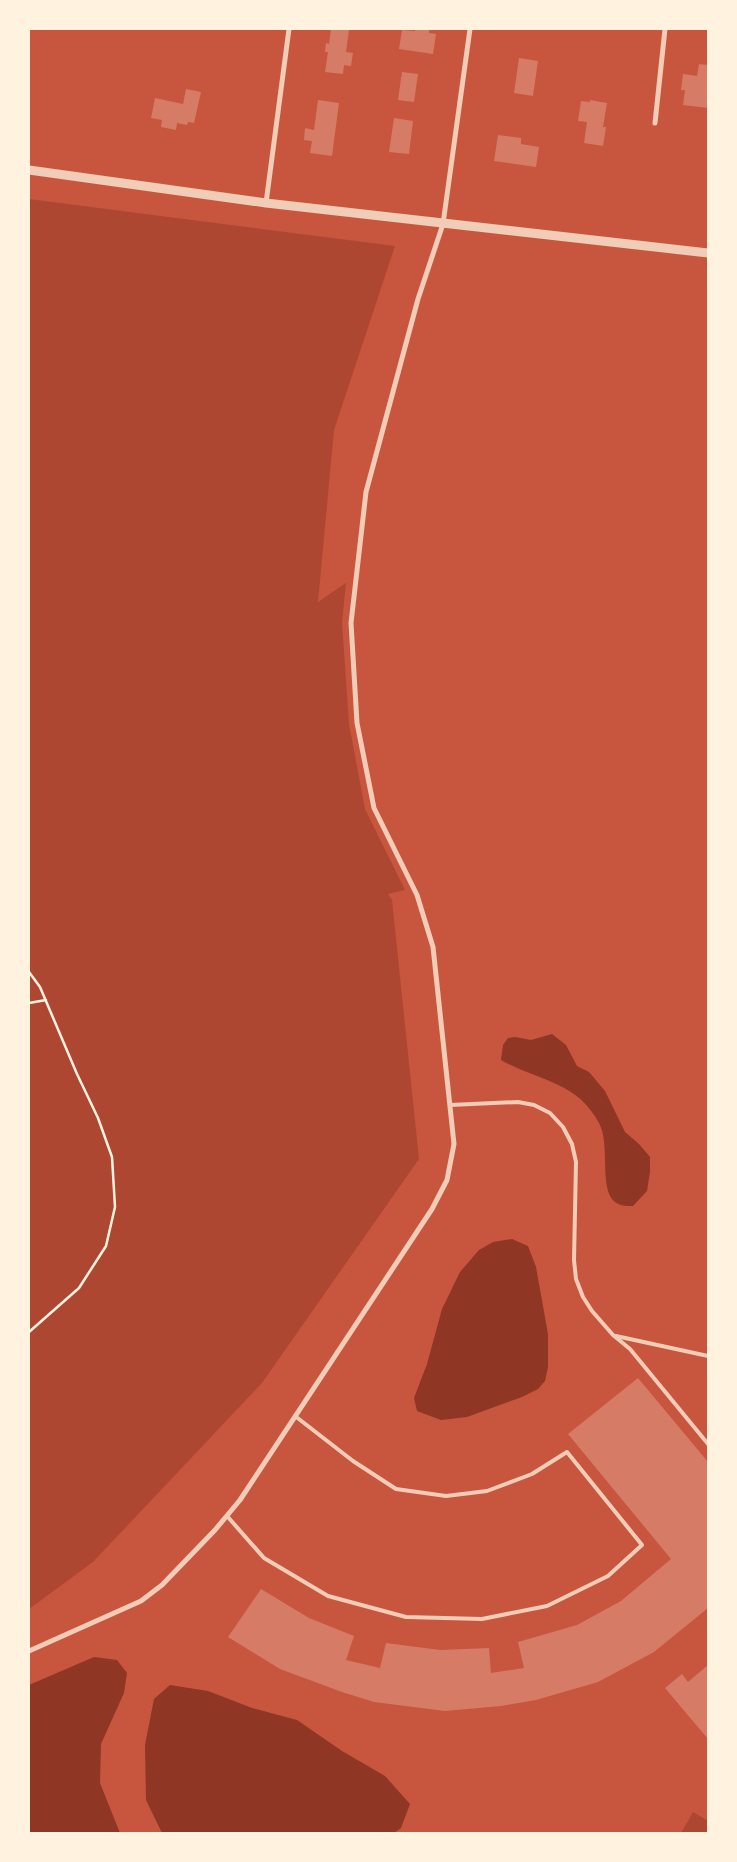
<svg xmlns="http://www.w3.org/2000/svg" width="737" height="1862" font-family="'Golos Text',sans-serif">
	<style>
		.green { fill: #ae4732 }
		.water { fill: #8f3625 }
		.building { fill: #d67c66 }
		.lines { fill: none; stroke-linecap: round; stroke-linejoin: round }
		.path { stroke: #fff3e0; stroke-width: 2.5 }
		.service { stroke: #f1ccb7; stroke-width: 4 }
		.minor { stroke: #f1ccb7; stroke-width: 5 }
		.tertiary { stroke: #f1ccb7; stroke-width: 9 }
	</style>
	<rect width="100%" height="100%" fill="#c8553d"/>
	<!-- green -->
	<g class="green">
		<polygon points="29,199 395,246 334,430 318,602 346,583 342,623 349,724 365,809 405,890 388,894 392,900 419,1159 262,1383 93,1562 29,1609"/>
		<polygon points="693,1812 708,1821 708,1833 681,1833"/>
	</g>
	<!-- water -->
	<g class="water">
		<path d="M552 1034 566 1045 577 1066 589 1072 605 1091 625 1132 639 1144 650 1157V1172L647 1191 633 1206C626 1206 617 1206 612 1199 600 1183 610 1143 599 1123 577 1081 538 1081 501 1060L503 1045 508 1038 515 1037 531 1040Z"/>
		<polygon points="512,1239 528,1246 536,1267 548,1334 548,1367 545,1381 538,1389 522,1397 467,1417 441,1420 417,1411 414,1398 427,1364 442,1309 460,1272 479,1250 493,1242"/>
		<polygon points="94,1657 117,1660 127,1673 124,1693 101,1744 100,1783 120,1833 29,1833 29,1685"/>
		<polygon points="170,1685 208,1691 252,1708 297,1720 342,1751 385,1776 410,1804 401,1828 394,1833 162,1833 146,1800 145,1745 154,1699"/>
	</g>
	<!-- building -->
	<g class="building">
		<polygon points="331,29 349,30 346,52 353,53 351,66 344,65 343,74 325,72 328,52 325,52 326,43 329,44"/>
		<polygon points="415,29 429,29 429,33 436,34 433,54 399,49 402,30 415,31"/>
		<polygon points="519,58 538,61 533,96 514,93"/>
		<polygon points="699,64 708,65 708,108 683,105 685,90 681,90 683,74 697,76"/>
		<polygon points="402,72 418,74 414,102 398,100"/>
		<polygon points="186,89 201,92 194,123 188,122 187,125 177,123 176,130 161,127 162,120 151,118 155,98 183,104"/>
		<polygon points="318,100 339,103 332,156 310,153 312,141 304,140 305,128 314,130"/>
		<polygon points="590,100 607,103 603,127 606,127 603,146 584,143 587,122 578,121 581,101 590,102"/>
		<polygon points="394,118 413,121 409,154 389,152"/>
		<polygon points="498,135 521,138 521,144 539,147 536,167 494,161"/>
		<polygon points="638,1378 708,1462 708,1608 654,1652 598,1682 536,1700 501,1706 445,1711 374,1702 342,1692 280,1669 228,1637 261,1589 309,1618 354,1636 346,1660 380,1668 386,1643 440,1650 489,1648 491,1673 524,1668 518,1642 577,1625 621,1601 671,1559 568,1434"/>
		<polygon points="708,1665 708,1739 665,1688 682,1674 688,1682"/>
	</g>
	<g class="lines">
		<!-- path -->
		<g class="path">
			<polyline points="29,972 40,987 77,1074 98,1118 112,1157 115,1207 106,1246 79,1288 29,1332"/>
			<polyline points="29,1003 46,1000"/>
		</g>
		<!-- service -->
		<g class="service">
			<polyline points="450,1105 518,1102 534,1105 550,1113 563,1127 572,1144 576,1162 574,1260 576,1279 583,1297 592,1311 613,1335 630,1349 708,1444"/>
			<polyline points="616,1336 708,1356"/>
			<polyline points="227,1516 264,1558 328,1596 406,1617 482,1619 547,1606 608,1576 642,1545 567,1452 532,1474 487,1491 446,1496 396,1489 353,1461 295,1416"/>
		</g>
		<!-- minor -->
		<g class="minor">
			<polyline points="655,123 665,29"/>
			<polyline points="266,203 289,29"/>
			<polyline points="29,1651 141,1601 162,1585 215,1530 240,1500 432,1209 447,1180 454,1144 433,947 417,895 374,808 357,723 351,623 366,492 418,299 443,224 470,29"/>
		</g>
		<!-- tertiary -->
		<polyline class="tertiary" points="29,170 266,203 708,253"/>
	</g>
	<!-- border -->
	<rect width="737" height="1862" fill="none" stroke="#fff3e0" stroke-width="60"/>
</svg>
